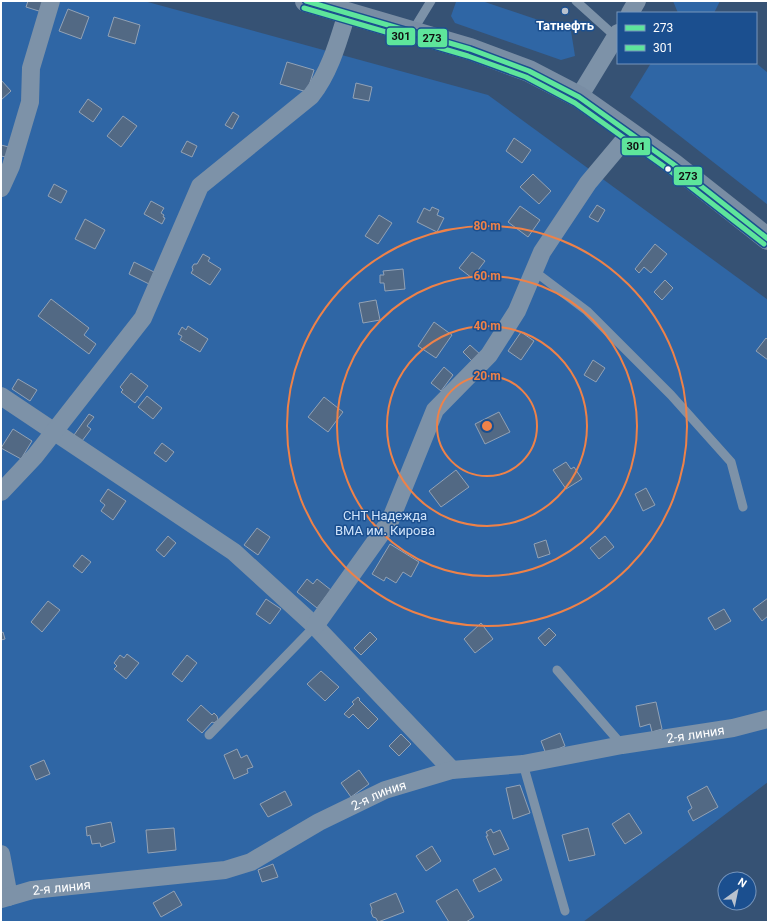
<svg xmlns="http://www.w3.org/2000/svg" width="769" height="923" font-family="Roboto,sans-serif">
	<style>
		.green { fill: #2f66a5 }
		.building { fill: #526984; stroke: #92a2b6 }
		.lines { fill: none; stroke-linecap: round; stroke-linejoin: round }
		.lane { stroke: #7d92a8; stroke-width: 9 }
		.street { stroke: #7d92a8; stroke-width: 18 }
		.secondary { stroke: #798da4; stroke-width: 22 }
		.bus-1-casing { stroke: #1b4f8f; stroke-width: 8 }
		.bus-2-casing { stroke: #1b4f8f; stroke-width: 8 }
		.bus-1 { stroke: #5ee59b; stroke-width: 5 }
		.bus-2 { stroke: #5ee59b; stroke-width: 5 }
		.ring { fill: none; stroke: #ee8249; stroke-width: 2 }
		.poi-dot { fill: #b9c2ce; stroke: #1b4f8f; stroke-width: 1.5 }
		.bus-dot { fill: #fff; stroke: #1b4f8f; stroke-width: 1.5 }
		.labels { text-anchor: middle; dominant-baseline: central; stroke-width: 3; stroke-linejoin: round; paint-order: stroke }
		.poi-label { font-size: 13px; font-weight: bold; fill: #fff; stroke: #1b4f8f }
		.park-label { font-size: 13px; fill: #cfe3fa; stroke: #1b4f8f }
		.street-label { font-size: 13px; fill: #fff; stroke: #1b4f8f }
		.centre { fill: #ee8249; stroke: #1b4f8f; stroke-width: 2 }
		.ring-label { font-size: 12px; text-anchor: middle; font-weight: bold; fill: #ee8249; stroke: #1b4f8f; stroke-width: 3; stroke-linejoin: round; paint-order: stroke }
		.line-badge { stroke: #1b4f8f; stroke-width: 1.5 }
		.pale-badge-label { font-size: 11px; text-anchor: middle; font-weight: bold; fill: #111 }
	</style>
	<rect width="100%" height="100%" fill="#365274"/>
	<!-- green -->
	<g class="green">
		<polygon points="1,1 144,1 488,95 768,300 768,782 583,922 1,922"/>
		<polygon points="463,1 482,1 571,31 575,56 561,60 455,23 451,16 456,2"/>
		<polygon points="673,1 720,1 714,13 678,13"/>
		<polygon points="651,63 756,63 768,73 768,205 630,97"/>
	</g>
	<!-- building -->
	<g class="building">
		<polygon points="28,1 45,1 42,12 26,7"/>
		<polygon points="68,9 89,17 81,39 59,31"/>
		<polygon points="114,17 140,25 135,44 108,36"/>
		<polygon points="287,62 314,70 307,92 280,84"/>
		<polygon points="1,80 11,91 1,100"/>
		<polygon points="356,83 372,87 369,101 353,98"/>
		<polygon points="88,99 102,109 93,122 79,112"/>
		<polygon points="233,112 239,116 232,129 225,125"/>
		<polygon points="123,116 137,126 121,147 107,136"/>
		<polygon points="514,138 531,150 522,163 506,151"/>
		<polygon points="187,141 197,146 192,157 181,152"/>
		<polygon points="1,145 9,147 6,157 1,156"/>
		<polygon points="533,174 551,191 539,204 520,187"/>
		<polygon points="54,184 67,191 61,203 48,196"/>
		<polygon points="151,201 164,208 161,213 164,215 163,217 165,218 162,224 144,214"/>
		<polygon points="597,205 605,210 598,222 589,217"/>
		<polygon points="520,206 540,220 528,237 508,222"/>
		<polygon points="432,207 439,210 437,215 444,218 437,232 417,222 424,208 430,211"/>
		<polygon points="379,215 392,223 378,244 365,236"/>
		<polygon points="85,219 105,230 95,249 75,239"/>
		<polygon points="655,244 667,254 651,273 644,267 639,273 635,269"/>
		<polygon points="472,252 485,261 472,278 459,268"/>
		<polygon points="203,254 210,258 208,261 221,269 210,285 191,273 193,270 192,267 194,264 197,264"/>
		<polygon points="134,262 154,272 149,284 129,274"/>
		<polygon points="403,269 405,289 385,291 384,283 380,283 380,275 384,275 383,271"/>
		<polygon points="665,280 673,288 662,300 654,292"/>
		<polygon points="51,299 89,328 84,335 96,344 89,354 38,316"/>
		<polygon points="376,300 380,320 363,323 359,303"/>
		<polygon points="434,322 452,335 436,358 418,346"/>
		<polygon points="188,326 208,339 200,352 180,340 182,336 178,334 182,327 186,330"/>
		<polygon points="521,332 534,341 521,360 508,351"/>
		<polygon points="766,338 768,340 768,360 756,351"/>
		<polygon points="470,345 481,355 474,363 463,352"/>
		<polygon points="593,360 605,368 596,382 584,375"/>
		<polygon points="444,367 453,375 441,391 431,383"/>
		<polygon points="131,373 148,386 135,403 121,392 123,390 120,387"/>
		<polygon points="18,379 37,390 30,401 12,389"/>
		<polygon points="147,396 162,408 153,419 138,407"/>
		<polygon points="324,397 343,412 328,432 308,417"/>
		<polygon points="499,412 510,432 485,444 475,424"/>
		<polygon points="89,414 94,417 87,426 91,429 82,441 74,435"/>
		<polygon points="13,429 32,441 21,459 1,448"/>
		<polygon points="162,443 174,452 166,462 154,453"/>
		<polygon points="566,462 571,469 574,467 582,479 566,489 553,470"/>
		<polygon points="456,470 469,487 441,507 429,491"/>
		<polygon points="646,488 655,505 643,511 635,494"/>
		<polygon points="108,489 126,501 113,520 101,511 105,505 100,501"/>
		<polygon points="257,528 270,537 258,555 244,545"/>
		<polygon points="168,536 176,543 164,557 156,550"/>
		<polygon points="605,536 614,547 599,559 590,548"/>
		<polygon points="546,540 550,554 538,558 534,544"/>
		<polygon points="390,544 419,562 411,577 403,572 396,583 386,577 384,581 372,574"/>
		<polygon points="82,555 91,562 82,573 73,566"/>
		<polygon points="307,579 313,584 317,579 331,590 317,608 297,592"/>
		<polygon points="768,598 768,616 762,621 753,609"/>
		<polygon points="266,599 281,609 270,624 256,614"/>
		<polygon points="48,601 60,610 42,632 31,622"/>
		<polygon points="724,609 731,621 715,630 708,618"/>
		<polygon points="481,623 493,639 475,653 464,639"/>
		<polygon points="549,628 556,635 545,646 538,638"/>
		<polygon points="3,632 5,639 1,640 1,633"/>
		<polygon points="370,632 377,639 361,655 354,648"/>
		<polygon points="127,654 139,663 126,679 114,669 117,666 114,663 120,655 124,658"/>
		<polygon points="187,655 197,663 182,682 172,674"/>
		<polygon points="321,671 339,687 325,701 307,684"/>
		<polygon points="358,697 360,699 359,700 378,719 368,729 353,714 349,718 344,714 354,704 352,702"/>
		<polygon points="656,702 662,729 652,732 650,724 640,727 636,706"/>
		<polygon points="201,705 212,715 214,713 217,716 218,720 214,723 212,722 202,733 187,720"/>
		<polygon points="560,733 565,746 546,754 541,741"/>
		<polygon points="401,734 411,744 399,756 389,746"/>
		<polygon points="237,749 241,758 247,755 253,767 247,769 248,773 234,779 224,755"/>
		<polygon points="44,760 50,774 36,780 30,766"/>
		<polygon points="359,770 369,784 351,797 341,783"/>
		<polygon points="520,785 530,813 513,819 506,788"/>
		<polygon points="707,786 718,807 693,821 688,811 692,808 687,797"/>
		<polygon points="285,791 292,805 268,817 260,804"/>
		<polygon points="629,813 642,833 625,844 612,824"/>
		<polygon points="111,822 115,842 101,847 100,843 92,844 90,835 87,836 86,827"/>
		<polygon points="174,828 176,850 148,853 146,830"/>
		<polygon points="588,828 595,855 569,861 562,835"/>
		<polygon points="491,829 493,833 500,830 509,849 494,855 486,836 488,836 486,832"/>
		<polygon points="432,846 441,861 426,871 416,856"/>
		<polygon points="273,864 278,877 262,882 258,870"/>
		<polygon points="495,868 502,880 479,892 473,880"/>
		<polygon points="457,889 474,917 466,922 449,922 436,901"/>
		<polygon points="174,891 182,905 161,917 153,903"/>
		<polygon points="396,893 404,912 378,922 376,918 373,917 371,912 372,909 370,904"/>
	</g>
	<g class="lines">
		<!-- lane -->
		<g class="lane">
			<polyline points="576,1 616,37"/>
			<polyline points="412,32 431,1"/>
			<polyline points="534,271 587,311 671,395 731,462 743,507"/>
			<polyline points="557,670 622,745"/>
			<polyline points="209,735 315,626"/>
			<polyline points="523,764 565,911"/>
		</g>
		<!-- street -->
		<g class="street">
			<polyline points="630,13 637,1"/>
			<polyline points="579,97 618,33"/>
			<polyline points="1,188 11,166 30,102 31,68 51,1"/>
			<polyline points="1,396 234,552 315,626 452,770"/>
			<path d="M1 492 35 456 143 318 200 186 311 96C330 72 338 42 347 13"/>
			<polyline points="315,626 390,521 435,410 489,355 517,311 542,252 588,183 630,133"/>
			<polyline points="1,854 9,897"/>
			<path id="s1" d="M1 899 32 890 225 870 251 862 319 822 385 790 452 770 523 764 622 745 733 728 768 719"/>
		</g>
		<!-- secondary -->
		<polyline class="secondary" points="306,1 470,49 529,71 579,97 630,133 673,164 768,239"/>
		<defs>
			<polyline id="bus-1" points="306,1 470,49 529,71 579,97 673,164 768,239"/>
			<polyline id="bus-2" points="304,8 468,56 526,77 575,103 669,170 764,244"/>
		</defs>
		<!-- bus-1 casing -->
		<use href="#bus-1" class="bus-1-casing"/>
		<!-- bus-2 casing -->
		<use href="#bus-2" class="bus-2-casing"/>
		<!-- bus-1 -->
		<use href="#bus-1" class="bus-1"/>
		<!-- bus-2 -->
		<use href="#bus-2" class="bus-2"/>
	</g>
	<!-- distance rings -->
	<g class="ring">
		<circle cx="487" cy="426" r="50"/>
		<circle cx="487" cy="426" r="100"/>
		<circle cx="487" cy="426" r="150"/>
		<circle cx="487" cy="426" r="200"/>
	</g>
	<!-- markers -->
	<circle class="poi-dot" cx="565" cy="11" r="4"/>
	<circle class="bus-dot" cx="668" cy="169" r="3.5"/>
	<g class="labels">
		<!-- poi labels -->
		<g class="poi-label">
			<text x="565" y="25">Татнефть</text>
		</g>
		<!-- park labels -->
		<g class="park-label">
			<text x="385" y="515">СНТ Надежда<tspan x="385" dy="15">ВМА им. Кирова</tspan></text>
		</g>
		<!-- street labels -->
		<g class="street-label">
			<text stroke="none"><textPath href="#s1" startOffset="722">2-я линия</textPath></text>
			<text stroke="none"><textPath href="#s1" startOffset="398">2-я линия</textPath></text>
			<text stroke="none"><textPath href="#s1" startOffset="62">2-я линия</textPath></text>
		</g>
	</g>
	<circle cx="487" cy="426" r="6" class="centre"/>
	<g class="ring-label">
		<text x="487" y="230">80 m</text>
		<text x="487" y="280">60 m</text>
		<text x="487" y="330">40 m</text>
		<text x="487" y="380">20 m</text>
	</g>
	<g class="line-badge">
		<rect x="386" y="27" width="30" height="19" rx="4" fill="#5ee59b"/>
		<rect x="417" y="28" width="31" height="20" rx="4" fill="#5ee59b"/>
		<rect x="621" y="137" width="30" height="19" rx="4" fill="#5ee59b"/>
		<rect x="673" y="166" width="30" height="20" rx="4" fill="#5ee59b"/>
	</g>
	<g class="pale-badge-label">
		<text x="401" y="40">301</text>
		<text x="432" y="42">273</text>
		<text x="636" y="150">301</text>
		<text x="688" y="180">273</text>
	</g>
	<!-- border -->
	<rect width="769" height="923" fill="none" stroke="#ffffff" stroke-width="4"/>
	<!-- legend -->
	<rect x="617" y="12" width="140" height="52" fill="#1b4f8f" stroke="#7695bc"/>
	<rect x="625" y="25" width="20" height="6" fill="#5ee59b" stroke="#7695bc"/>
	<text x="653" y="32" font-size="12" fill="#ffffff">273</text>
	<rect x="625" y="45" width="20" height="6" fill="#5ee59b" stroke="#7695bc"/>
	<text x="653" y="52" font-size="12" fill="#ffffff">301</text>
	<!-- north arrow -->
	<g transform="translate(737 891) rotate(33)"><circle r="19" fill="#1b4f8f" stroke="#7695bc"/>
	<path d="M0-3L7 15L0 10L-7 15Z" fill="#b9c2ce"/>
	<text y="-6" font-size="11" font-weight="bold" text-anchor="middle" fill="#ffffff">N</text>
	</g>
</svg>
